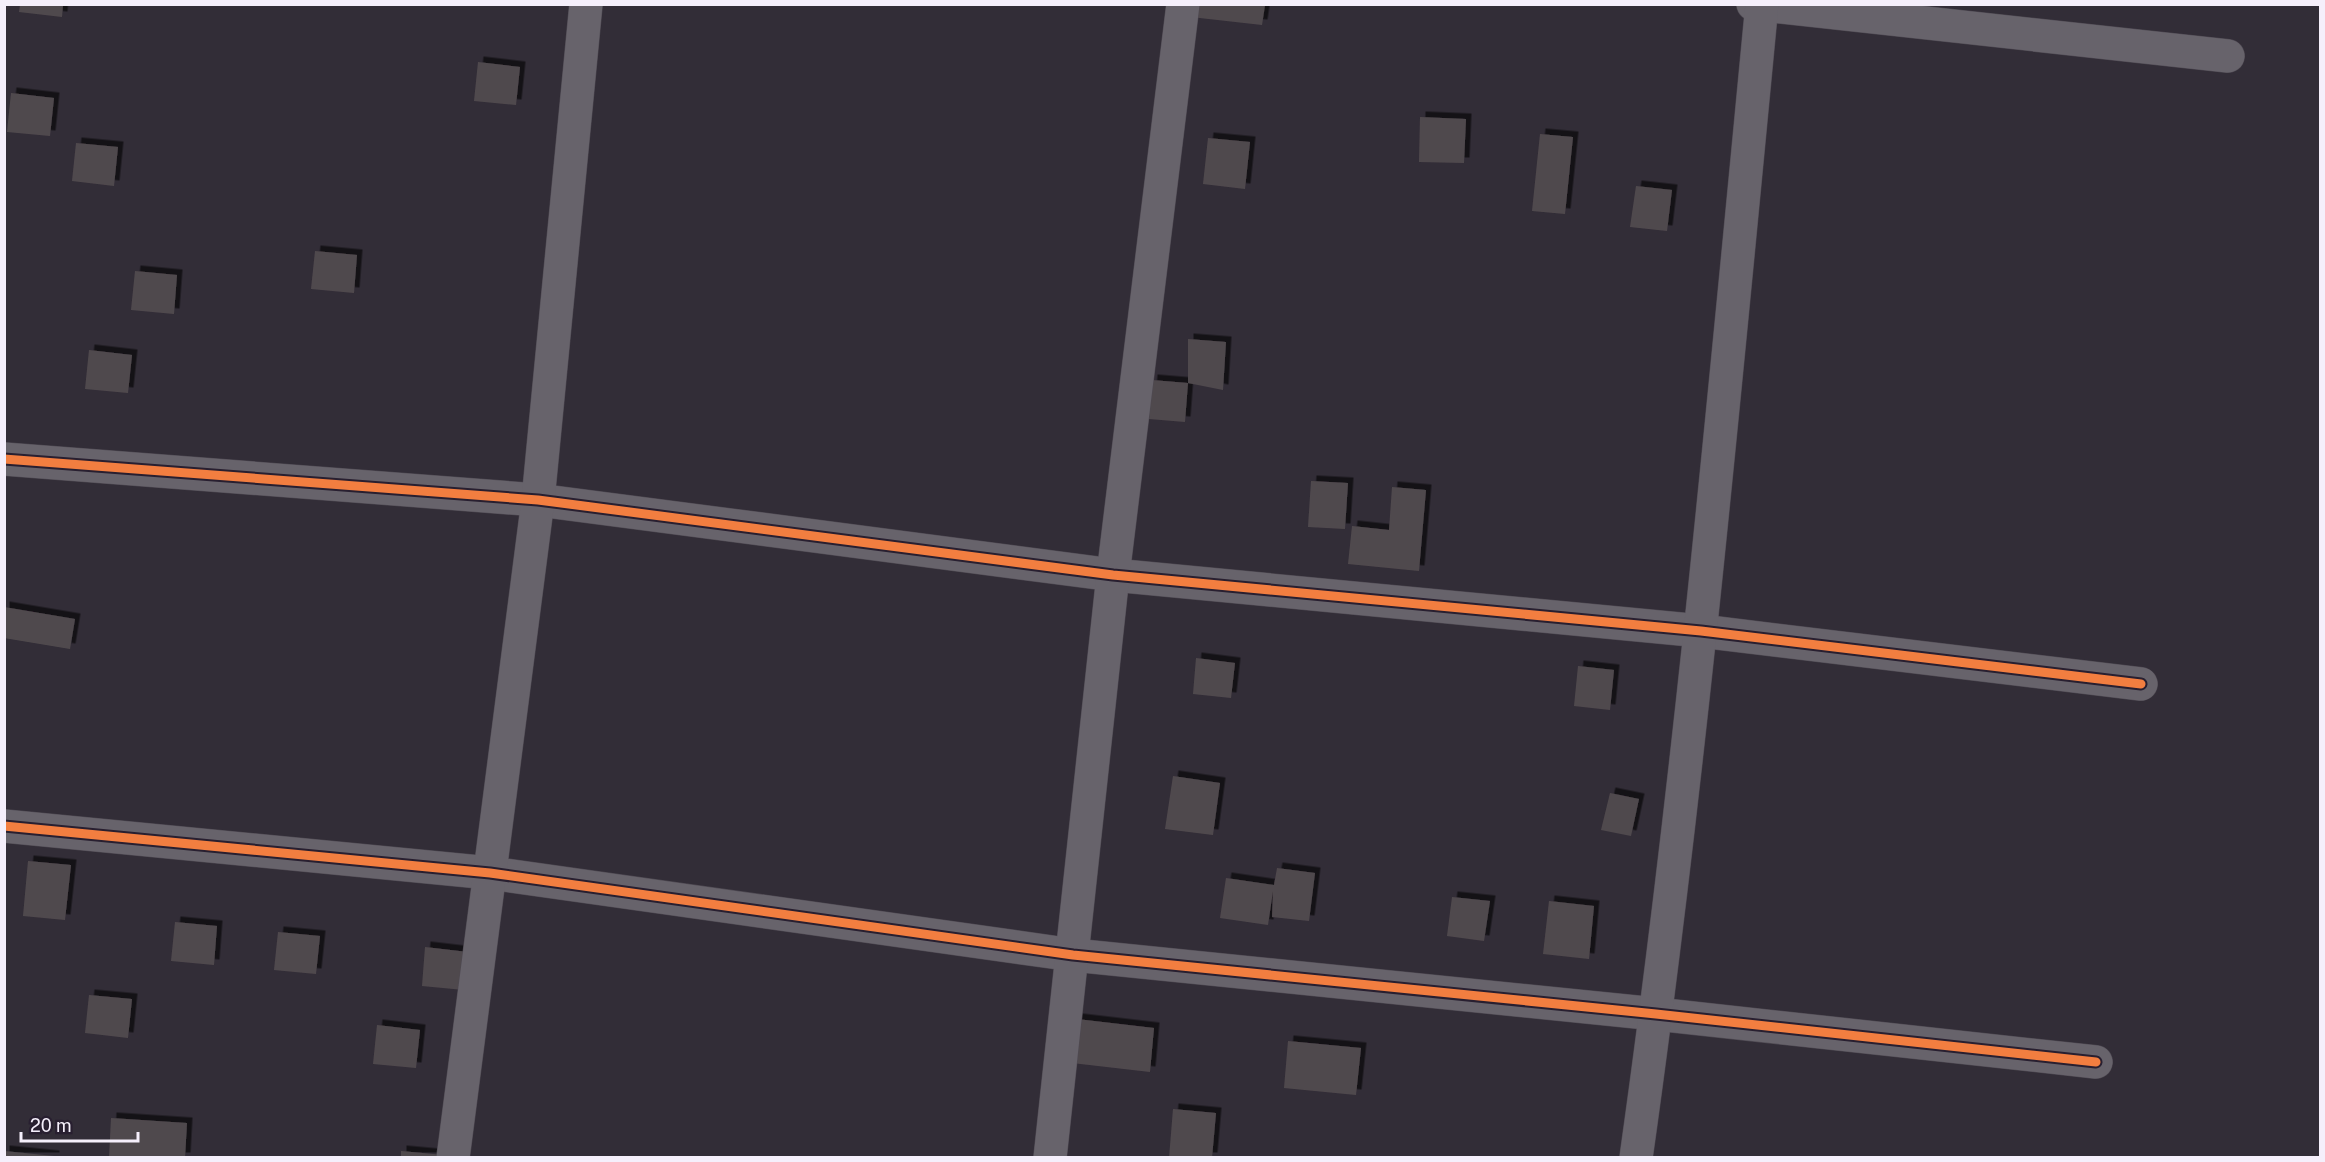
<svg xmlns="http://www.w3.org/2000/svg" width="2325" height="1162" font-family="'Public Sans',sans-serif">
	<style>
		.building { fill: #50494d; filter: url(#shadow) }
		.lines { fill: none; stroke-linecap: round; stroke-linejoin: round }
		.minor-casing { stroke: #4f4a53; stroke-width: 34 }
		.minor { stroke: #67636b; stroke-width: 33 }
		.cycleway-casing { stroke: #281f30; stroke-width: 13 }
		.cycleway { stroke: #f27e40; stroke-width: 9 }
	</style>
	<defs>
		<filter id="shadow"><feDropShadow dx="5.5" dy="-5.5" stdDeviation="0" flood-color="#0009"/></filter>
	</defs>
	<rect width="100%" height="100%" fill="#322d37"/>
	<!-- building -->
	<g class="building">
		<polygon points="20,5 63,5 62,17 19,12"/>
		<polygon points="1183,5 1265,5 1262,25 1182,16"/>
		<polygon points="478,62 520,67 516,105 474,101"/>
		<polygon points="11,93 54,98 50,136 7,132"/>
		<polygon points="1420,117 1466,119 1464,163 1419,162"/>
		<polygon points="1540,134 1573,137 1565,214 1532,211"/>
		<polygon points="1208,138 1250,142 1245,189 1203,184"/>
		<polygon points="76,143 118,147 114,186 72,181"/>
		<polygon points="1636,186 1672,190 1667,231 1630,227"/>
		<polygon points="315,251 357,255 354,293 311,289"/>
		<polygon points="135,271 177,275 174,314 131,310"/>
		<polygon points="1188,339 1226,342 1223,390 1188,383"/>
		<polygon points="89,350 132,355 128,393 85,389"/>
		<polygon points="1152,380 1188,383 1185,422 1149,419"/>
		<polygon points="1311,481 1348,483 1345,529 1308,527"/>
		<polygon points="1392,487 1426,490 1419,571 1348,564 1352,526 1389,530"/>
		<polygon points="4,607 75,619 70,649 4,638"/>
		<polygon points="1196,658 1235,663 1231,698 1193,694"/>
		<polygon points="1578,666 1614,670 1610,710 1574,706"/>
		<polygon points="1173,776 1220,783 1213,835 1165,829"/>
		<polygon points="1610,793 1639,799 1631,836 1601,830"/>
		<polygon points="28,861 71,865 65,920 23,916"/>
		<polygon points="1277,868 1315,873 1309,921 1272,917 1273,891 1268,925 1220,918 1226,878 1274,885"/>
		<polygon points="1452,897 1490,901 1484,941 1447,936"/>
		<polygon points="1549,901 1594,906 1589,959 1543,954"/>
		<polygon points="175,922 217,926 214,965 171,961"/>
		<polygon points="278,932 320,936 316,974 274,970"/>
		<polygon points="425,947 468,952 464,990 422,986"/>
		<polygon points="89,995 132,999 128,1038 85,1033"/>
		<polygon points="1077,1019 1154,1028 1150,1072 1072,1063"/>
		<polygon points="377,1025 420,1030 416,1068 373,1064"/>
		<polygon points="1288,1041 1361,1048 1356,1095 1284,1088"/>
		<polygon points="1173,1109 1216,1113 1212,1158 1169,1158"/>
		<polygon points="111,1118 187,1123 185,1158 109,1158"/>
		<polygon points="4,1151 54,1156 54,1158 4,1158"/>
		<polygon points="401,1151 444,1155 444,1158 401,1158"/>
	</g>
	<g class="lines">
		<defs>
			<g id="minor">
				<polyline points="1753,4 2228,56"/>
				<polyline points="4,459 538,500 1113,575 1701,631 2141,684"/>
				<polyline points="4,826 490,873 1073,955 1656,1014 2096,1062"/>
				<polyline points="453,1158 538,500 586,4"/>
				<polyline points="1050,1158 1113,575 1183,4"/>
				<path d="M1636 1158C1690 775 1725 389 1762 4"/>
			</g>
		</defs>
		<!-- minor casing -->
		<use href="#minor" class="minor-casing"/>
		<!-- minor -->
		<use href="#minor" class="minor"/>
		<defs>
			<g id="cycleway">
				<polyline points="4,459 538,500 1113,575 1701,631 2141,684"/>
				<polyline points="4,826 490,873 1073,955 1656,1014 2096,1062"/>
			</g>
		</defs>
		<!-- cycleway casing -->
		<use href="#cycleway" class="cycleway-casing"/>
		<!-- cycleway -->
		<use href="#cycleway" class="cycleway"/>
	</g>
	<!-- border -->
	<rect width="2325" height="1162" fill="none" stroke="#f5effb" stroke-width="12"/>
	<!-- scale -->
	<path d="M21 1132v9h117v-9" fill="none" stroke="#f5effb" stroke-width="3"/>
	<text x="30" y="1132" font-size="18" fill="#f5effb" stroke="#281f30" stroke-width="4.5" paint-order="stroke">20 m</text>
</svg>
